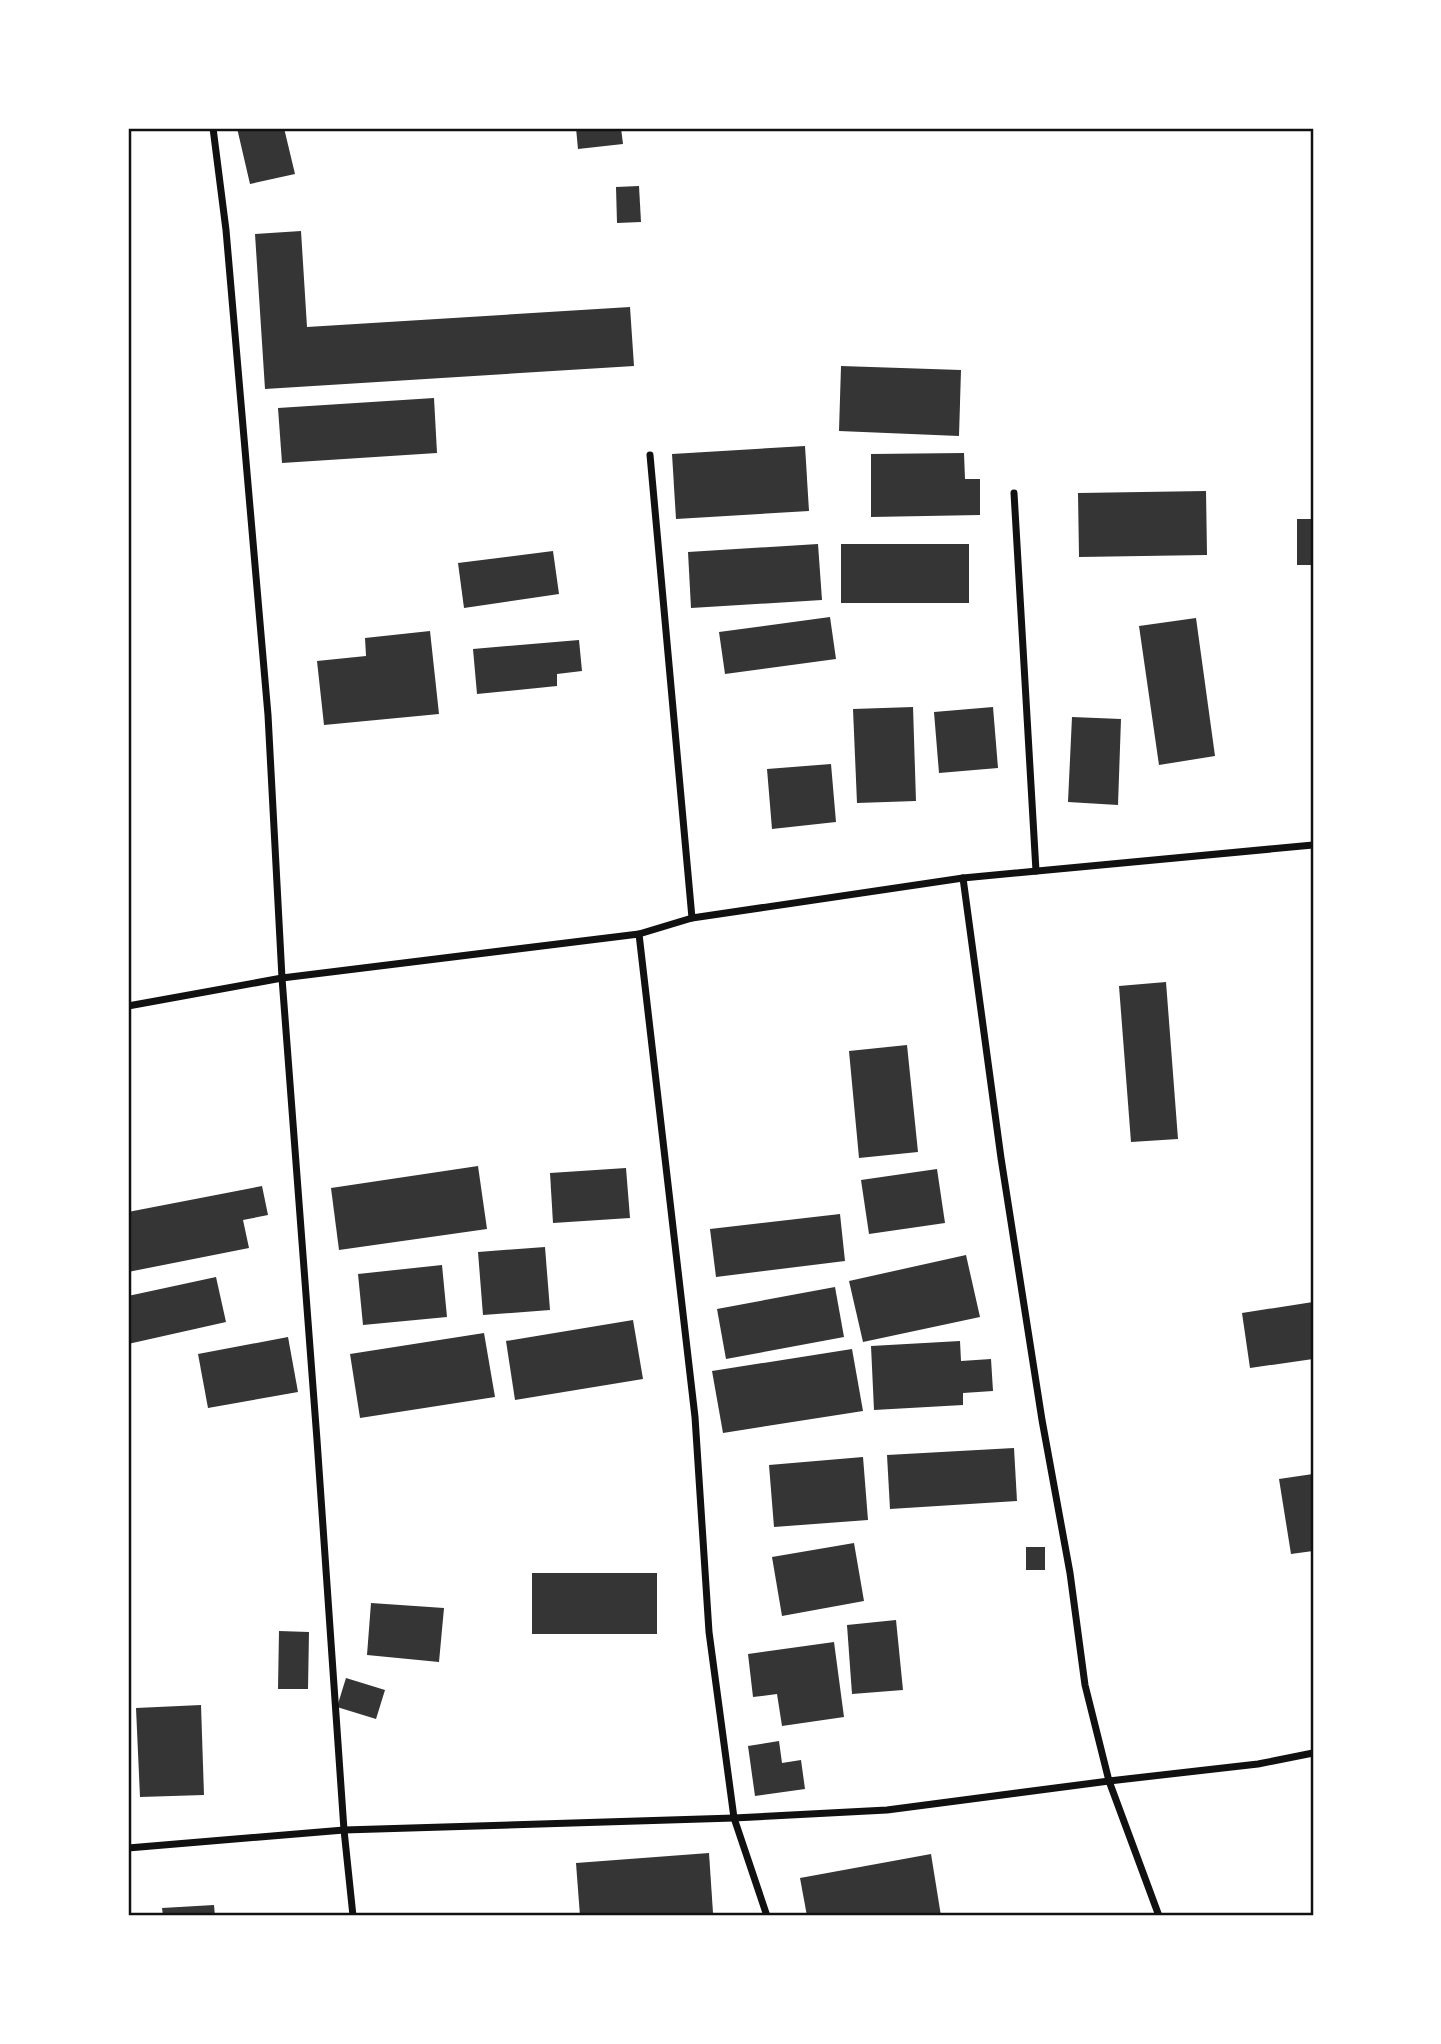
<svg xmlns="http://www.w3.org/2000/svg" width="1441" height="2044" font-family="Figtree,sans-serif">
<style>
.building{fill:#353535}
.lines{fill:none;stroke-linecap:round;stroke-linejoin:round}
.minor{stroke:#111;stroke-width:7}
.neatline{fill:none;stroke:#111;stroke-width:2.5}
</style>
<rect width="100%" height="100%" fill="#fff"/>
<g class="building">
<path d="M237,128H284L295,174L250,184Z"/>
<path d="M576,128H621L623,144L578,149Z"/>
<path d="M639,186L641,222L617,223L616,187Z"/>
<path d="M301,231L307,327L630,307L634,366L265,389L255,234Z"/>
<path d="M841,366L961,370L959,436L839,431Z"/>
<path d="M434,398L437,453L282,463L278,408Z"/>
<path d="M805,446L809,511L676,519L672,454Z"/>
<path d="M964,453L965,479H980V515L871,517V454Z"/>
<path d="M1206,491L1207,555L1079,557L1078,493Z"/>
<rect x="1297" y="519" width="16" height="46"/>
<path d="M818,544L822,600L691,608L688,552Z"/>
<rect x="841" y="544" width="128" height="59"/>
<path d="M553,551L559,594L464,608L458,563Z"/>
<path d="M830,617L836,659L725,674L719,632Z"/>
<path d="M1196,618L1215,756L1159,765L1139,626Z"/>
<path d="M430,631L439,714L324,725L317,661L366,656L365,638Z"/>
<path d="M579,640L582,671L557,674V686L477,694L473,649Z"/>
<path d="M913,707L916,801L857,803L853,709Z"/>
<path d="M993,707L998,768L939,773L934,712Z"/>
<path d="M1072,717L1121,719L1118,805L1068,802Z"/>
<path d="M831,764L836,822L772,829L767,769Z"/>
<path d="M1166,982L1178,1139L1131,1142L1119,986Z"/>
<path d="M907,1045L918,1152L859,1158L849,1051Z"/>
<path d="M478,1166L487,1229L339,1250L331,1188Z"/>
<path d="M626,1168L630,1218L553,1223L550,1173Z"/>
<path d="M937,1169L945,1223L869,1234L861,1180Z"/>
<path d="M262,1186L268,1215L243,1220L249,1248L128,1272V1212Z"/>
<path d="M840,1214L845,1261L716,1277L710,1229Z"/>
<path d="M545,1247L550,1310L483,1315L478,1252Z"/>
<path d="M966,1255L980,1317L863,1342L849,1281Z"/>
<path d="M442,1265L447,1317L363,1325L358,1274Z"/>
<path d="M216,1277L226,1322L128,1344V1296Z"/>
<path d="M835,1287L844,1337L726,1359L717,1309Z"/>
<path d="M1313,1302V1359L1250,1368L1242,1313Z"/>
<path d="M633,1320L643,1379L515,1400L506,1341Z"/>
<path d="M484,1333L495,1397L360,1418L350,1354Z"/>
<path d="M288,1337L298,1392L208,1408L198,1354Z"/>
<path d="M960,1341L961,1361L991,1359L993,1391L963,1393V1405L874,1410L871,1346Z"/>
<path d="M852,1349L863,1411L723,1433L712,1371Z"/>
<path d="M1014,1448L1017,1501L890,1509L887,1455Z"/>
<path d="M863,1457L868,1520L774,1527L769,1465Z"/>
<path d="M1313,1474V1551L1291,1554L1279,1479Z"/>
<path d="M854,1543L864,1601L782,1616L772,1557Z"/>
<rect x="1026" y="1547" width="19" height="23"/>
<rect x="532" y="1573" width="125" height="61"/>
<path d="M371,1603L444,1608L439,1662L367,1655Z"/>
<path d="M896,1620L903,1690L852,1694L847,1625Z"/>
<path d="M279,1631L309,1632L308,1689H278Z"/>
<path d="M834,1642L844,1717L782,1726L777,1694L753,1697L748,1654Z"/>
<path d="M346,1678L385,1690L376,1719L337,1707Z"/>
<path d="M201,1705L204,1795L140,1797L136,1708Z"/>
<path d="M779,1741L782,1763L801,1760L805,1789L755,1796L748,1746Z"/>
<path d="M709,1853L713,1913L665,1916H580L576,1863Z"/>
<path d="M931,1854L941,1916H807L800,1878Z"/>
<path d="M214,1905L215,1916H163L162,1908Z"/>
</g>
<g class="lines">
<g class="minor">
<path d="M213,128L226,230L268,715L282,978L317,1440L344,1830L353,1916"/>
<path d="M650,455L692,918L963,878L1313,845"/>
<path d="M1014,493L1036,871"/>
<path d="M963,878L1001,1158L1042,1420L1070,1573L1085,1685L1109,1781L1159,1916"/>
<path d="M692,918L639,934L695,1417L709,1632L734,1818L767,1916"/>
<path d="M128,1006L282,978L639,934"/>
<path d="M128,1848L344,1830L734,1818L887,1810L1109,1781L1258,1764L1313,1753"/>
</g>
</g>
<rect width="1441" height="2044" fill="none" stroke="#ffffff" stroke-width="259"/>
<rect x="130" y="130" width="1182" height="1784" class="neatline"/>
</svg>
